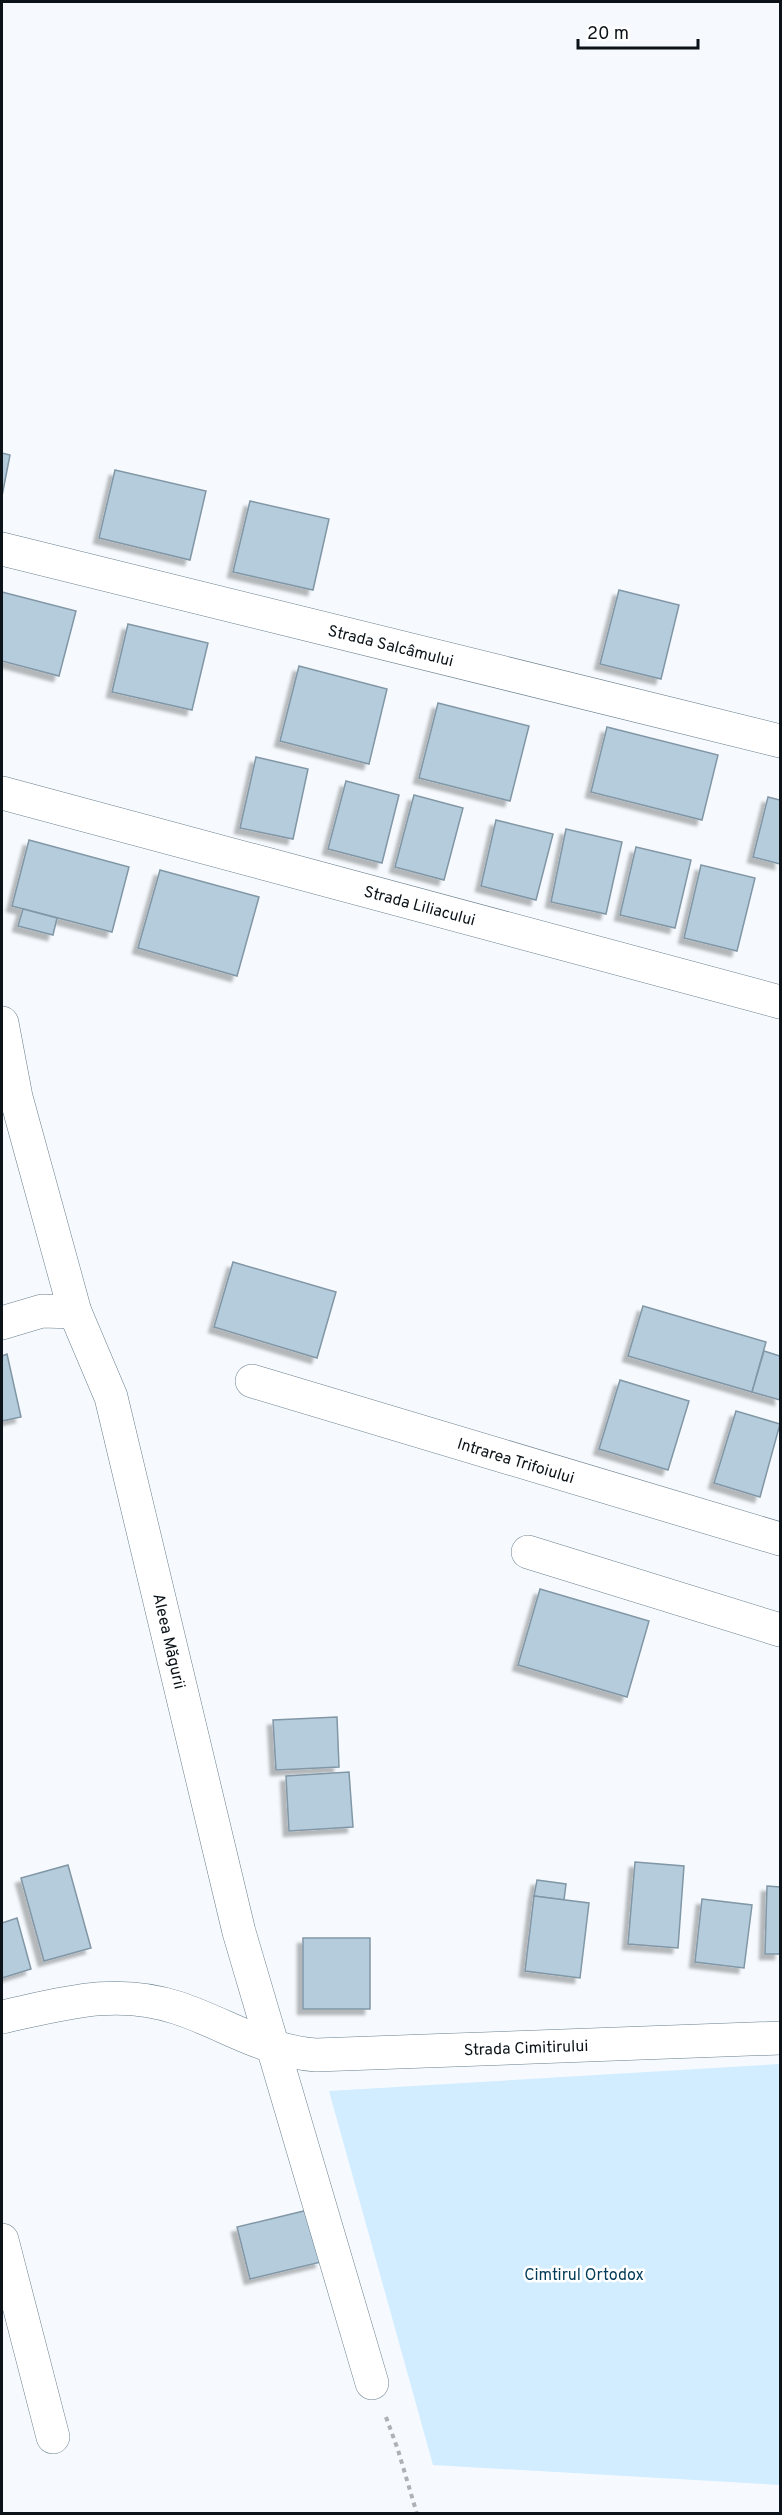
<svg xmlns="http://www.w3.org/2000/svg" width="782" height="2515" font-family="Overpass,sans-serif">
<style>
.green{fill:#d2edff}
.building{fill:#b5ccdc;stroke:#8297a6;stroke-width:1.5;filter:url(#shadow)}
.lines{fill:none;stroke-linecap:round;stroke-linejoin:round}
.minor-casing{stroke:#6a7f8e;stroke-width:34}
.path{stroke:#abb1b5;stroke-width:4;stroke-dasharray:4.5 4.5;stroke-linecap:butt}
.minor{stroke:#fff;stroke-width:33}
.labels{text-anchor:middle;stroke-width:5;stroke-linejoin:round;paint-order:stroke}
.street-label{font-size:16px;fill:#0b1318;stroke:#fff}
.park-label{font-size:16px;fill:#003b59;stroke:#fff}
</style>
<defs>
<filter id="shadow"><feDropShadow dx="-5.5" dy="5.5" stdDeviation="1.5" flood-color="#0004"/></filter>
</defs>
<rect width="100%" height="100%" fill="#f6fafe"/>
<path class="green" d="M780,2064V2485L433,2465L329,2091Z"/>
<g class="building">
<path d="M2,453L10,455L2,496Z"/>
<path d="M115,470L206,491L190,560L99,538Z"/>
<path d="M250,501L329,519L313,590L233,572Z"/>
<path d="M619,590L679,605L661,679L600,664Z"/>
<path d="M2,592L76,611L59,676L2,661Z"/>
<path d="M128,624L208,643L192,710L112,692Z"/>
<path d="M299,666L387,689L369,764L280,741Z"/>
<path d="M438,703L529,726L510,801L419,778Z"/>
<path d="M607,727L718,755L702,820L591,792Z"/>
<path d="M256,757L308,769L293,839L240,828Z"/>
<path d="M346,781L399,795L382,863L328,849Z"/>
<path d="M414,795L463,808L444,880L395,867Z"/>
<path d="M768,797L780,800V864L753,857Z"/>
<path d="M496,820L553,834L536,900L481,886Z"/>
<path d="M566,829L622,842L606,914L551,902Z"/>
<path d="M29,840L129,867L112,932L12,906Z"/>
<path d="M636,847L691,860L675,928L620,915Z"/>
<path d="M701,865L755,878L737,951L684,938Z"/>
<path d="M160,870L259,897L237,976L138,948Z"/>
<path d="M23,909L57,918L53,935L18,926Z"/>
<path d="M233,1262L336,1292L317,1358L214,1327Z"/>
<path d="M643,1306L766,1342L752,1392L628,1356Z"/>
<path d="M764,1351L780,1356V1400L752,1392Z"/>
<path d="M7,1354L21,1417L2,1421V1356Z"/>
<path d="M620,1380L689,1401L668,1470L599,1449Z"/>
<path d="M736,1411L780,1424L760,1497L714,1483Z"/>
<path d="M540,1589L649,1621L627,1697L518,1665Z"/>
<path d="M337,1717L339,1767L276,1770L273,1720Z"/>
<path d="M349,1772L353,1827L289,1831L286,1776Z"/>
<path d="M635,1862L684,1866L678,1948L628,1944Z"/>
<path d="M68,1865L91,1948L44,1961L21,1878Z"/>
<path d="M537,1880L566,1884L564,1900L534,1896Z"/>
<path d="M767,1886L780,1887V1954H765Z"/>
<path d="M534,1896L589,1903L580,1978L525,1971Z"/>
<path d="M702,1899L752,1905L744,1968L695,1962Z"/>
<path d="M17,1918L31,1969L2,1978V1923Z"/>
<rect x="303" y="1938" width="67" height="71"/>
<path d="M308,2210L321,2262L250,2279L237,2227Z"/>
</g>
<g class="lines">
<g class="minor-casing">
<g id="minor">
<path d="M2,549L780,741"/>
<path d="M2,793L780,1002"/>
<path d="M2,1023L16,1097L75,1312L111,1397L239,1932L372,2383"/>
<path d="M2,1323L42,1311L75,1312"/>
<path d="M252,1381L780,1539"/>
<path d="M528,1552L780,1630"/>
<path d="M2,2017C62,2004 116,1987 178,2008C226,2024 263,2051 316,2055L780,2038"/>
<path d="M2,2240L53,2437"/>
</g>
</g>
<path class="path" d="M386,2417L398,2450L417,2514"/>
<use href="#minor" class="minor"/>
</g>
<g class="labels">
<g class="street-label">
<text transform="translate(391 645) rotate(14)" y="6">Strada Salcâmului</text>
<text transform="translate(420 905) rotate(15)" y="6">Strada Liliacului</text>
<text transform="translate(516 1460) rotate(17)" y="6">Intrarea Trifoiului</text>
<text transform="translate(170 1641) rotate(77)" y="6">Aleea Măgurii</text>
<text transform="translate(526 2047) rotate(-2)" y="6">Strada Cimitirului</text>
</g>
<g class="park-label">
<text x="584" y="2280">Cimtirul Ortodox</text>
</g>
</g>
<rect width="782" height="2515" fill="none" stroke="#0b1318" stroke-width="6"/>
<path d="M578 39v9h120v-9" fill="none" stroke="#0b1318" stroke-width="3"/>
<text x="587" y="39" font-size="18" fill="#0b1318" stroke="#ffffff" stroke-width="4.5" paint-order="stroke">20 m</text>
</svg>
